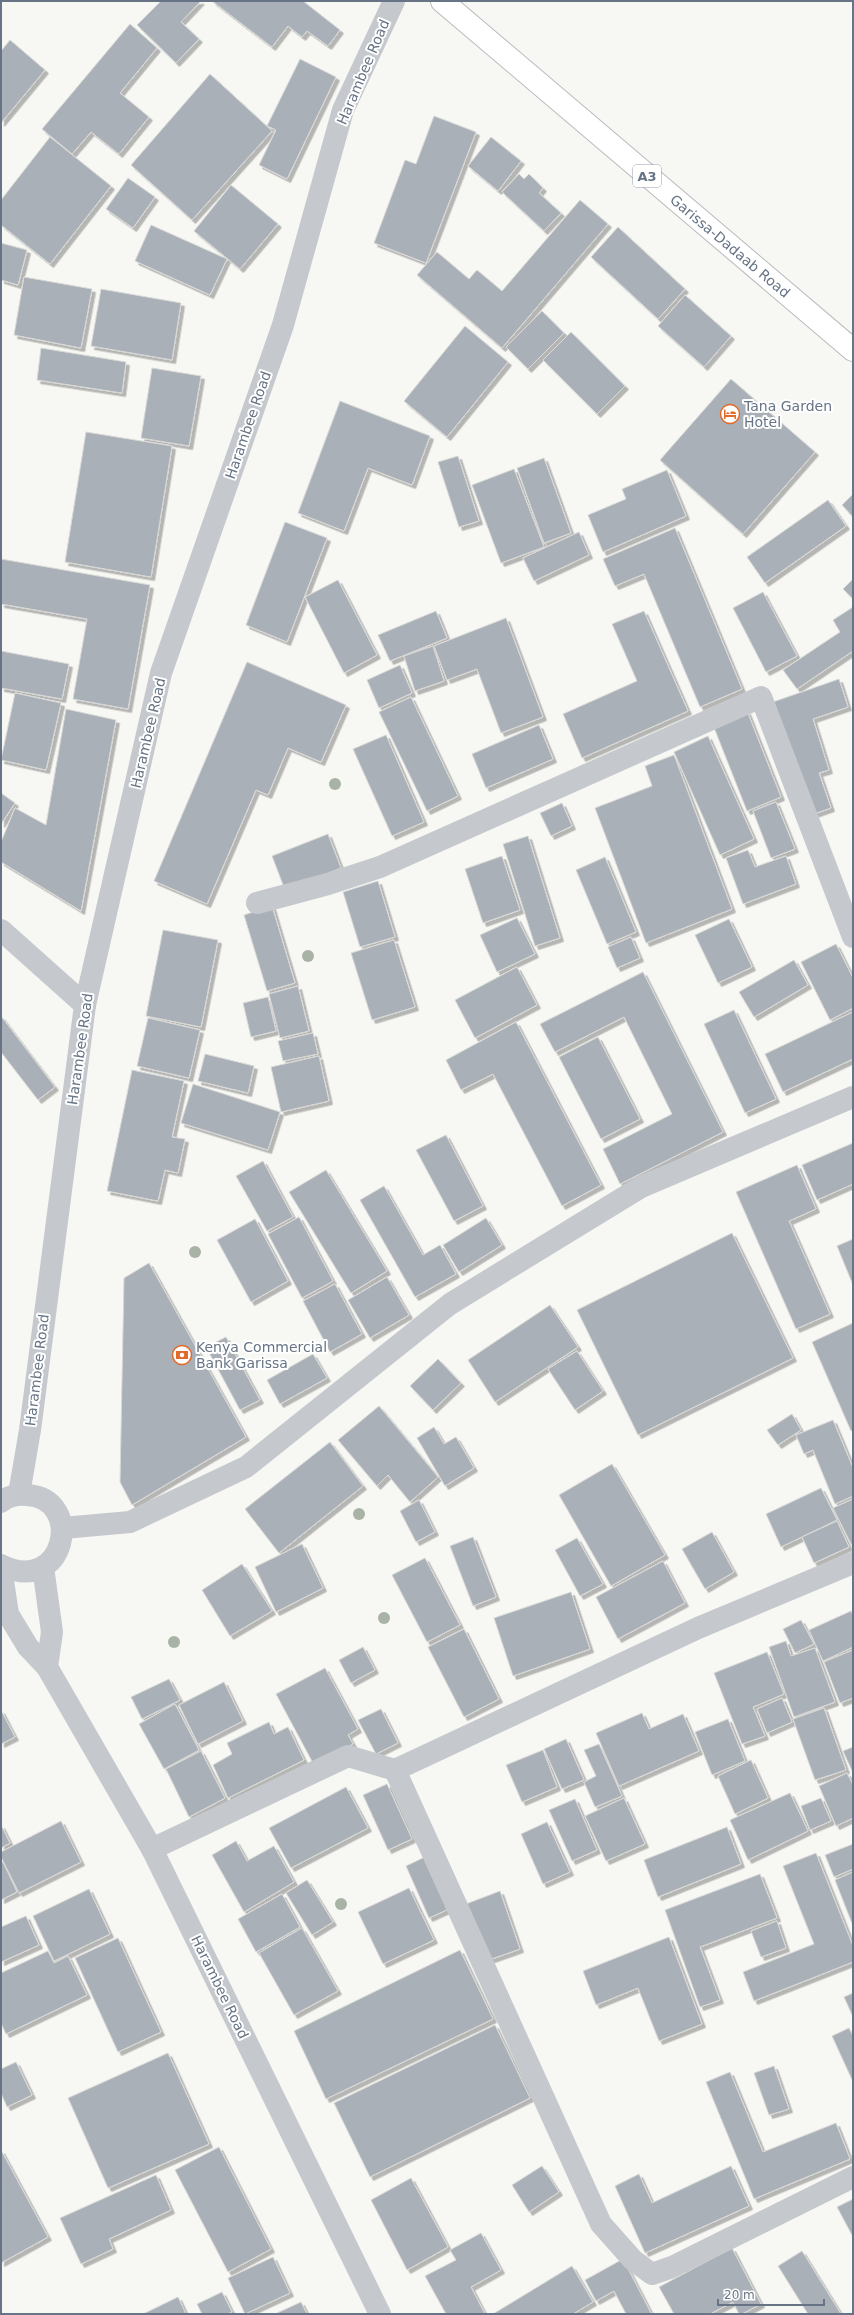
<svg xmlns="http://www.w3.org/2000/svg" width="854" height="2315" font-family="'DejaVu Sans',sans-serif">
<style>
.building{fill:#a9b0b7;stroke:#d9d9d7;filter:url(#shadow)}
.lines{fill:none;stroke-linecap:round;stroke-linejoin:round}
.trunk-casing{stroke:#b8babe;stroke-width:24}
.minor{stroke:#c5c8cc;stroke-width:22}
.trunk{stroke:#fff;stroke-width:22}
.tree{fill:#a8b3a5}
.labels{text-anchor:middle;stroke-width:4;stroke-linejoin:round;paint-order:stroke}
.shield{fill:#fff;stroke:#949eaa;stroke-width:1}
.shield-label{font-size:13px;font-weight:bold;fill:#667485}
.street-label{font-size:14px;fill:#667485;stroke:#fff}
.poi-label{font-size:14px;fill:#667485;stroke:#fff;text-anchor:start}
</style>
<defs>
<filter id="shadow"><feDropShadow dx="3.5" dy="3.5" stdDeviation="0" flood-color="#0004"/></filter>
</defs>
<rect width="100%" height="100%" fill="#f7f7f4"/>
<g class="building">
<path d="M161,1H201L181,22L199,39L176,63L137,25Z"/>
<path d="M212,1H303L340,30L328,46L307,31L302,37L288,26L272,47Z"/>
<path d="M130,24L157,48L120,93L149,117L119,154L91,132L72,154L42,129Z"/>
<path d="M10,40L45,70L1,123V51Z"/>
<path d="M300,59L336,77L287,179L259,165L276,130L267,126Z"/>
<path d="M210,74L272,131L192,220L131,165Z"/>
<path d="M434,116L476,132L426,263L374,243L405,160L416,164Z"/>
<path d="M50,137L111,186L50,264L1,225V200Z"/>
<path d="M491,137L521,161L498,191L468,166Z"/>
<path d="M519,174L524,179L529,174L543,188L539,193L561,213L544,231L502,192Z"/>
<path d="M128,178L155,197L133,228L106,209Z"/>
<path d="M231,185L278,224L240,269L194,231Z"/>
<path d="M580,200L608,224L502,348L417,275L437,252L469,279L477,270L502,291Z"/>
<path d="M151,225L227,259L210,295L135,261Z"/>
<path d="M618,227L685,289L658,319L591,257Z"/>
<path d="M1,243L27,250L18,285L1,280Z"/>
<path d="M24,277L92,289L81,348L14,335Z"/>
<path d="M101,289L181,303L172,360L91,346Z"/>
<path d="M685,295L731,336L704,367L658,326Z"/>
<path d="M542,311L564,333L528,369L506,347Z"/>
<path d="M465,326L508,362L447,437L404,401Z"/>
<path d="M571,332L625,386L597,414L543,360Z"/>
<path d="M41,348L126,362L122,393L37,380Z"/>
<path d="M152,368L201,376L189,446L141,438Z"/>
<path d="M731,379L815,452L743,534L660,460Z"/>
<path d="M340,401L430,436L412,485L368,468L344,531L298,513Z"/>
<path d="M86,432L172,446L151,577L65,562Z"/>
<path d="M458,456L479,521L459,527L438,462Z"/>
<path d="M544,458L571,533L544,543L517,468Z"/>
<path d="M514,469L544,547L501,563L472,485Z"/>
<path d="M667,470L686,516L603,552L588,515L626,499L622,489Z"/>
<path d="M853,494V517L842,505Z"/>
<path d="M828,500L846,526L765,583L747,557Z"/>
<path d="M285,522L327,538L287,642L246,625Z"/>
<path d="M675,528L742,689L700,707L644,574L615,586L603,559Z"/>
<path d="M579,532L589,555L534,581L523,558Z"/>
<path d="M1,559L150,585L128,709L73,699L87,619L1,604Z"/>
<path d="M853,579V599L843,589Z"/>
<path d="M338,580L377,655L344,673L305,597Z"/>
<path d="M763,592L797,656L766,672L733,608Z"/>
<path d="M853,607V651L797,689L783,670L840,632L833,620Z"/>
<path d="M436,611L447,638L390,661L378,635Z"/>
<path d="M644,611L688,711L582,758L563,714L637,681L612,624Z"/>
<path d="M506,618L543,717L501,733L477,669L447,680L434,646Z"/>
<path d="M433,646L444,681L415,691L404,656Z"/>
<path d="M1,651L69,664L62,699L1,688Z"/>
<path d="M247,662L346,705L321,762L288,748L268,795L256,790L207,904L154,881Z"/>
<path d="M400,665L412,693L379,708L367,680Z"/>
<path d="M839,679L848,707L813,719L829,770L819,773L831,808L811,815L773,702Z"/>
<path d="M15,693L61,703L46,770L1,760Z"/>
<path d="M411,697L458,796L427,811L379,712Z"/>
<path d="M66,709L116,720L81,911L1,862V842L15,808L46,825Z"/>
<path d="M747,711L781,797L747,811L713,725Z"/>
<path d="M539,725L553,759L486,788L472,754Z"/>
<path d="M386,735L424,822L392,836L353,749Z"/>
<path d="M708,736L754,839L720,855L674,752Z"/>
<path d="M674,755L732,909L646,943L595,808L652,786L645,766Z"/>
<path d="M1,793L15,803L1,824Z"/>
<path d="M776,802L795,849L771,858L753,811Z"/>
<path d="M562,803L572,826L551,836L540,813Z"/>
<path d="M328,834L341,868L285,890L272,856Z"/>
<path d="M528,836L560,938L535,946L503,844Z"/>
<path d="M748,850L755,867L786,856L796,884L743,904L726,858Z"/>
<path d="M502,856L520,910L483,923L465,869Z"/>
<path d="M605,857L636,932L607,944L576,870Z"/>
<path d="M378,881L395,937L360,947L343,892Z"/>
<path d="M272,906L295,983L267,991L244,915Z"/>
<path d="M517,918L535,954L497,972L480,935Z"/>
<path d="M729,919L752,967L718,983L695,935Z"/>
<path d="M163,930L218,940L201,1027L146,1016Z"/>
<path d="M631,937L640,958L617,968L608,947Z"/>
<path d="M394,940L415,1007L372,1020L351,953Z"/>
<path d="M836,944L853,978V1008L830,1020L801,962Z"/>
<path d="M794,960L808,985L754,1017L739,992Z"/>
<path d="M517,967L537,1005L475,1038L455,1000Z"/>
<path d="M643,972L723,1132L620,1184L603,1149L672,1114L624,1017L555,1052L540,1024Z"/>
<path d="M298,986L309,1031L280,1038L269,994Z"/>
<path d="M268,997L276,1031L251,1037L243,1003Z"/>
<path d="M734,1010L776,1099L745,1113L704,1024Z"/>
<path d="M853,1012V1059L783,1092L765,1054Z"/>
<path d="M1,1016L55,1087L38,1100L1,1052Z"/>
<path d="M148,1018L200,1030L189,1078L137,1066Z"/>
<path d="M516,1022L601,1185L562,1206L493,1074L461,1090L446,1060Z"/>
<path d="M313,1033L318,1054L283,1061L278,1041Z"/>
<path d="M598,1037L640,1119L601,1139L559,1057Z"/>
<path d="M205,1054L254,1066L248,1093L198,1081Z"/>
<path d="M319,1056L329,1101L281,1112L271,1067Z"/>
<path d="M132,1070L184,1081L172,1137L185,1139L178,1173L165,1170L158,1201L107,1191Z"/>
<path d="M193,1084L280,1112L268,1150L181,1123Z"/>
<path d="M446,1135L483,1206L454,1221L416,1150Z"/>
<path d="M853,1143V1184L817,1200L802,1165Z"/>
<path d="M263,1161L293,1217L267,1231L236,1176Z"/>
<path d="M797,1165L816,1209L789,1221L830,1314L796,1329L736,1192Z"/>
<path d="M326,1170L387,1271L351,1293L289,1192Z"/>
<path d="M384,1186L423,1255L440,1245L456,1274L415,1297L360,1200Z"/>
<path d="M299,1217L333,1281L302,1298L268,1234Z"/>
<path d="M486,1218L502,1245L459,1272L443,1245Z"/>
<path d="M255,1219L288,1281L251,1302L217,1240Z"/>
<path d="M732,1233L793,1358L638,1435L577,1310Z"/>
<path d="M853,1239V1285L837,1246Z"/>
<path d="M149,1263L246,1437L132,1505L120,1482L124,1278Z"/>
<path d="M387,1277L409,1315L370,1338L348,1300Z"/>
<path d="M335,1284L362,1334L330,1352L303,1301Z"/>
<path d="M550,1305L578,1347L495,1402L468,1360Z"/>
<path d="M853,1323V1430L851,1431L812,1342Z"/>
<path d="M226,1337L260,1400L240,1410L206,1347Z"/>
<path d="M577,1351L603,1391L575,1410L548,1369Z"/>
<path d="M313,1354L327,1378L280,1404L267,1380Z"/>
<path d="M438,1359L461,1383L433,1410L410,1386Z"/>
<path d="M379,1406L438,1477L410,1502L388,1475L377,1486L338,1440Z"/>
<path d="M792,1414L801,1430L778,1445L767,1430Z"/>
<path d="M833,1420L853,1468V1496L835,1504L813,1450L804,1454L796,1435Z"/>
<path d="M434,1427L444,1444L456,1437L474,1468L445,1486L417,1438Z"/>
<path d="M330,1442L363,1486L279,1553L245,1509Z"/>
<path d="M612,1464L665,1555L611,1586L559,1495Z"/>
<path d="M821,1488L837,1520L781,1547L766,1514Z"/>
<path d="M853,1499V1545L852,1546L833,1508Z"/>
<path d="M419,1500L435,1532L416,1542L400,1511Z"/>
<path d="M837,1521L849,1547L814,1563L802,1537Z"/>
<path d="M712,1532L734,1572L705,1589L682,1549Z"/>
<path d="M473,1537L496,1597L473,1606L450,1546Z"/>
<path d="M577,1538L603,1584L580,1596L555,1550Z"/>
<path d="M302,1544L323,1588L276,1612L255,1567Z"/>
<path d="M425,1558L460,1625L427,1642L392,1575Z"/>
<path d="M663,1561L685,1603L618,1639L596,1597Z"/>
<path d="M242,1564L272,1611L230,1636L202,1590Z"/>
<path d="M571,1592L590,1649L513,1676L494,1618Z"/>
<path d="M851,1611L853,1616V1647L823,1661L809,1630Z"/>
<path d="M801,1620L814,1644L795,1653L783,1629Z"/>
<path d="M464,1629L499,1699L464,1717L428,1647Z"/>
<path d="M786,1641L791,1656L815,1648L835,1702L794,1717L769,1647Z"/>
<path d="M363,1647L375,1670L351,1683L339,1660Z"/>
<path d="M853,1650V1698L840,1703L824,1662Z"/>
<path d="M767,1652L784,1694L753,1707L765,1736L742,1744L714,1673Z"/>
<path d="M325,1668L358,1729L348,1735L353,1744L314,1765L276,1694Z"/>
<path d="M169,1679L180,1700L142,1719L131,1697Z"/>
<path d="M224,1682L243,1721L198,1744L179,1705Z"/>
<path d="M782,1698L792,1722L767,1733L757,1709Z"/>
<path d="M175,1704L199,1750L164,1769L139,1724Z"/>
<path d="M824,1708L846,1770L815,1780L793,1719Z"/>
<path d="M381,1709L398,1743L376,1754L358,1720Z"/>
<path d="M1,1710L15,1737L1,1744Z"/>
<path d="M642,1713L649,1729L683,1714L699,1751L619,1786L596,1733Z"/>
<path d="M728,1719L745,1761L712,1775L695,1732Z"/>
<path d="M269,1722L274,1734L288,1727L304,1760L228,1798L213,1765L232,1754L227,1743Z"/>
<path d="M566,1739L584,1780L562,1789L544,1749Z"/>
<path d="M599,1744L622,1796L595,1807L584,1782L596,1776L584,1750Z"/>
<path d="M853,1747V1773L843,1751Z"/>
<path d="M543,1750L557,1787L522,1802L506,1765Z"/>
<path d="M201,1751L225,1798L189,1817L166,1769Z"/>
<path d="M751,1760L768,1798L735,1814L718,1776Z"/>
<path d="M847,1773L853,1785V1818L836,1826L819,1786Z"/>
<path d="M387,1784L412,1839L388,1850L363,1795Z"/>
<path d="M346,1787L368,1828L291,1868L269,1828Z"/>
<path d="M790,1793L808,1831L748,1860L730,1820Z"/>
<path d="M624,1798L645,1844L606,1861L585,1816Z"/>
<path d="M821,1798L831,1821L810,1830L801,1806Z"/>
<path d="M575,1799L597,1850L572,1861L549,1810Z"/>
<path d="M61,1821L81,1862L19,1893L1,1857V1852Z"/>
<path d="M547,1822L570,1872L543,1884L521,1834Z"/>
<path d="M1,1825L10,1843L1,1848Z"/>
<path d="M727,1827L741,1864L658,1897L644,1860Z"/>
<path d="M236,1841L247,1861L274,1846L294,1882L244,1912L212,1855Z"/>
<path d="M853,1844V1869L834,1877L825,1855Z"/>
<path d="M816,1853L853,1946V1962L754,2001L743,1972L814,1944L783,1866Z"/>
<path d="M427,1856L451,1908L429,1918L406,1866Z"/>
<path d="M3,1862L17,1892L1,1900V1863Z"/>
<path d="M853,1872V1926L835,1880Z"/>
<path d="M760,1874L777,1918L700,1947L720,2000L700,2007L665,1910Z"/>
<path d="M307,1880L333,1922L312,1935L286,1893Z"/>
<path d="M409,1888L434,1940L383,1964L358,1912Z"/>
<path d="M89,1889L110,1934L54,1961L33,1916Z"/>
<path d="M500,1891L520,1949L486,1961L466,1904Z"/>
<path d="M282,1894L300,1927L256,1952L238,1919Z"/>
<path d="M26,1916L39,1945L1,1962V1927Z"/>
<path d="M777,1921L786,1948L761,1957L751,1931Z"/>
<path d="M302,1928L338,1991L294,2015L259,1953Z"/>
<path d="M669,1937L702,2024L659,2041L638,1988L596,2005L583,1971Z"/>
<path d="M118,1938L161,2032L118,2052L75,1958Z"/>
<path d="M460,1950L493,2019L326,2099L294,2031Z"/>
<path d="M48,1951L54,1963L68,1956L87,1995L6,2034L1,2023V1973Z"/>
<path d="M853,1993V2017L844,1997Z"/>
<path d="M495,2025L530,2098L370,2177L334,2103Z"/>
<path d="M849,2028L853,2036V2082L832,2036Z"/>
<path d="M168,2053L209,2144L108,2188L68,2098Z"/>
<path d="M16,2062L32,2095L7,2107L1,2093V2069Z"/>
<path d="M774,2066L789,2109L769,2115L754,2073Z"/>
<path d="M730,2072L763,2152L836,2123L850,2159L754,2199L706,2082Z"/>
<path d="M219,2147L271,2249L228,2272L175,2170Z"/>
<path d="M1,2150L48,2237L1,2263Z"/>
<path d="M542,2166L559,2192L529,2212L512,2185Z"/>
<path d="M731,2166L749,2206L645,2253L615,2186L639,2174L652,2203Z"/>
<path d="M156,2175L171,2210L109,2239L113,2249L81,2264L60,2218Z"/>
<path d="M411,2178L448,2247L407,2270L371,2200Z"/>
<path d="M853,2199V2237L837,2207Z"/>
<path d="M481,2233L501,2270L471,2287L485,2314H446L425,2276L456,2260L450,2250Z"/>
<path d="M732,2248L761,2304L742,2314H739L733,2302L710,2314H674L659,2287Z"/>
<path d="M802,2251L841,2314H808L778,2266Z"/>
<path d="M273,2257L290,2293L245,2314L228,2278Z"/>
<path d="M623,2259L651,2313L649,2314H626L614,2291L596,2301L585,2280Z"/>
<path d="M572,2266L593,2302L573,2314H493Z"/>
<path d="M222,2292L232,2312L227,2314H202L197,2304Z"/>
<path d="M178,2297L186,2314H143Z"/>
<path d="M301,2302L307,2314H275Z"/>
</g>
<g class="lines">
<g class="trunk-casing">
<path id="trunk" d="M442,1L853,350"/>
</g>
<g class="minor">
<path d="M257,903L328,884L380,867L761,697L853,937"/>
<path d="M1,930L85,1005"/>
<path d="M19,1494L30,1430L85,1005L161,673L283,325L343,110L394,1"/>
<path d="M1,1502C8,1496 18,1494 27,1495C85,1498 66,1597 1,1565"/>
<path d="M63,1528L130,1522L246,1467L450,1304L641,1187L853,1097"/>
<path d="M43,1567L52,1632L47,1667"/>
<path d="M1,1568L8,1614L28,1647L47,1667L152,1849L380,2314"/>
<path d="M395,1770L601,2224L633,2260L652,2274L672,2267L853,2177"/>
<path d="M152,1849L348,1756L395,1770L698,1628L853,1563"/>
</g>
<use href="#trunk" class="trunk"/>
</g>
<g class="tree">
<circle cx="335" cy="784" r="6"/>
<circle cx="308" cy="956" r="6"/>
<circle cx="195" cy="1252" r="6"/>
<circle cx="359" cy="1514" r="6"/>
<circle cx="384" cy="1618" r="6"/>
<circle cx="174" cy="1642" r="6"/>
<circle cx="341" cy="1904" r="6"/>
</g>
<defs>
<g id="hotel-ring" transform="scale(1)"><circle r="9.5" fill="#fff" stroke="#e26b2a" stroke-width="1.5"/><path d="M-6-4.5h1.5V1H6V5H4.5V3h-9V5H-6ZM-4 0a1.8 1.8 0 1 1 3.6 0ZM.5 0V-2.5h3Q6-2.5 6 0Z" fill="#e26b2a"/></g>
<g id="bank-ring" transform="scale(1)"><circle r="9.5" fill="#fff" stroke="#e26b2a" stroke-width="1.5"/><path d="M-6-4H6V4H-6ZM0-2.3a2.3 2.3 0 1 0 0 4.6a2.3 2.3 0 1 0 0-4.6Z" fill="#e26b2a"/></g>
</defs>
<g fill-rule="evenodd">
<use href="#hotel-ring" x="730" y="414"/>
<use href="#bank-ring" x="182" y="1355"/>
</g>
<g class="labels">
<rect class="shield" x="633" y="165" width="28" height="22" rx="3"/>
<g class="shield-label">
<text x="647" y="181">A3</text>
</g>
<g class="street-label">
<text transform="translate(363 72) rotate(-67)" y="5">Harambee Road</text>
<text transform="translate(730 246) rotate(40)" y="5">Garissa-Dadaab Road</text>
<text transform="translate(248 425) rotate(-71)" y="5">Harambee Road</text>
<text transform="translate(148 733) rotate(-77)" y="5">Harambee Road</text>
<text transform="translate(80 1049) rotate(-82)" y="5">Harambee Road</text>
<text transform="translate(37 1370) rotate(-83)" y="5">Harambee Road</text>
<text transform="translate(220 1987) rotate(64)" y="5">Harambee Road</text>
</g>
<g class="poi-label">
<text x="744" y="411">Tana Garden<tspan x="744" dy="16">Hotel</tspan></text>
<text x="196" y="1352">Kenya Commercial<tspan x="196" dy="16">Bank Garissa</tspan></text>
</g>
</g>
<rect width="854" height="2315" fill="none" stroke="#667485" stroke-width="4"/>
<path d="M718 2299v6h106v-6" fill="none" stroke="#667485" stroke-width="2"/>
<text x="724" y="2299" font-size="12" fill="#667485" stroke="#ffffff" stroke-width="3" paint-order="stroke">20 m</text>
</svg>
